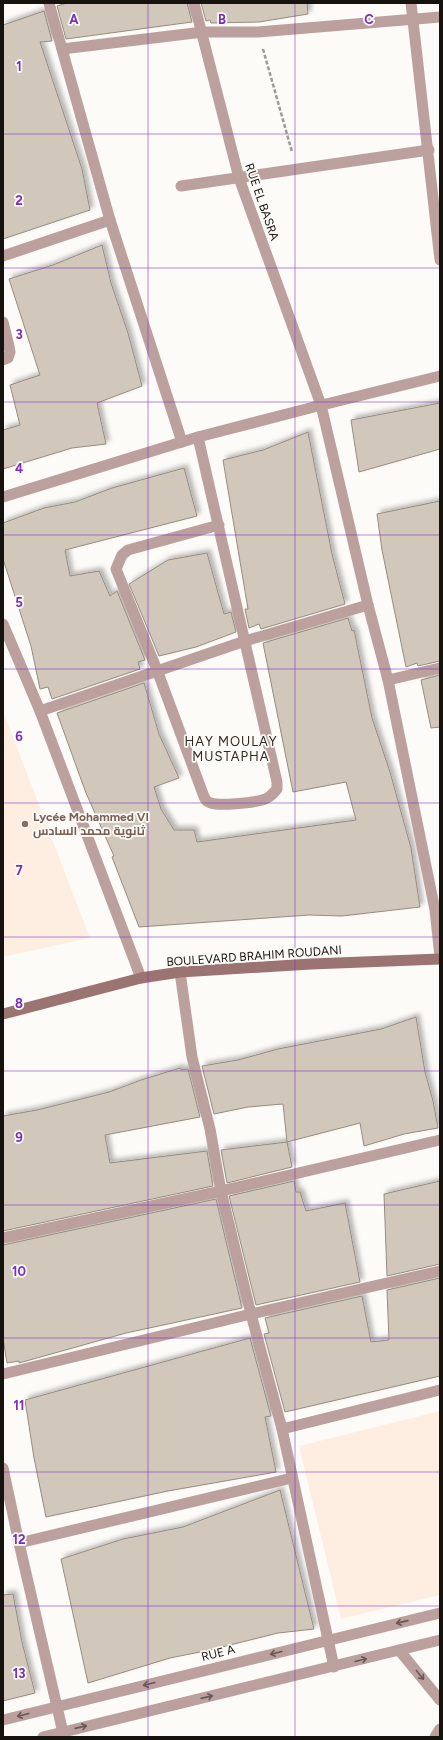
<svg xmlns="http://www.w3.org/2000/svg" width="443" height="1740" font-family="Figtree,Cairo,sans-serif">
<style>
.education{fill:#feeee2}
.building{fill:#d1c7ba;stroke:#968c80;filter:url(#shadow)}
.lines{fill:none;stroke-linecap:round;stroke-linejoin:round}
.path{stroke:#9d9a97;stroke-width:2.5;stroke-dasharray:4 2;stroke-linecap:butt}
.minor{stroke:#bca09e;stroke-width:11}
.tertiary{stroke:#bca09e;stroke-width:11}
.secondary{stroke:#9b7472;stroke-width:11}
.oneway{stroke:#695956}
.grid{fill:none;stroke:#7b2cbf;stroke-width:1;stroke-opacity:0.55}
.education-dot{fill:#8d6e63;stroke:#fdfbf8;stroke-width:1.5}
.labels{text-anchor:middle;stroke-width:3.5;stroke-linejoin:round;paint-order:stroke}
.street-label{font-size:12px;fill:#16120e;stroke:#fdfbf8}
.education-label{font-size:12px;font-weight:bold;fill:#785e54;stroke:#fdfbf8;text-anchor:start}
.neighbourhood-label{font-size:13px;letter-spacing:1px;fill:#30271e;stroke:#fdfbf8}
.grid-label{font-size:13px;text-anchor:middle;font-weight:bold;fill:#7b2cbf;stroke:#fdfbf8;stroke-width:3.5;stroke-linejoin:round;paint-order:stroke}
</style>
<defs>
<filter id="shadow"><feDropShadow dx="3.5" dy="-3.5" stdDeviation="2" flood-color="#0004"/></filter>
</defs>
<rect width="100%" height="100%" fill="#fdfbf8"/>
<g class="education">
<path d="M3,711L90,938L3,957Z"/>
<path d="M440,1411V1595L341,1619L299,1446Z"/>
</g>
<g class="building">
<path d="M67,3H187L192,22L66,39L57,6Z"/>
<path d="M201,3H307L308,14L259,22L211,23L210,20L206,21Z"/>
<path d="M44,11L52,41L40,42L82,169L90,210L3,239V25Z"/>
<path d="M102,245L111,283L128,333L142,386L97,403L106,444L72,448L3,469V430L20,425L10,385L40,375L9,279L53,265Z"/>
<path d="M440,403V449L359,472L351,420Z"/>
<path d="M308,432L332,554L345,604L261,629L259,624L249,628L245,609H248L223,460L263,450Z"/>
<path d="M184,468L197,516L65,550L70,576L99,571L110,596L117,591L145,660L138,662L140,669L52,699L48,687L40,689L31,646L3,559V523L44,508L75,502L112,488Z"/>
<path d="M440,501V661L418,666L417,663L406,667L382,550L377,514Z"/>
<path d="M207,553L224,614L231,612L236,632L196,647L159,656L129,584L168,560Z"/>
<path d="M348,618L352,631L354,630L372,718L390,772L411,848L420,907L342,916L309,915L139,927L112,857L114,856L86,793L57,713L144,683L159,734L179,778L154,787L161,809L174,830H194L197,842L356,820L346,782L293,792L263,643Z"/>
<path d="M440,675V727L431,728L421,680Z"/>
<path d="M416,1017L425,1072L433,1101L438,1128L404,1134L364,1146L360,1123L287,1142L283,1104L248,1107L214,1114L202,1066L238,1060L278,1049L381,1029Z"/>
<path d="M180,1068L181,1070L188,1069L200,1117L105,1135L110,1163L207,1151L213,1186L3,1231V1116L37,1110L109,1092L141,1080Z"/>
<path d="M287,1142L292,1167L227,1183L221,1150Z"/>
<path d="M294,1181L296,1192H300L306,1211L345,1203L360,1282L256,1305L229,1196Z"/>
<path d="M440,1181V1264L387,1276L384,1194Z"/>
<path d="M216,1199L242,1308L126,1333L19,1363V1361L7,1363L3,1338V1245Z"/>
<path d="M440,1278V1376L285,1412L264,1334L269,1333L265,1318L362,1296L371,1342L389,1340L387,1290Z"/>
<path d="M250,1338L271,1416L265,1417L276,1472L168,1491L46,1517L34,1458L25,1400Z"/>
<path d="M280,1490L314,1629L278,1633L210,1650L170,1658L88,1683L61,1559L123,1539L183,1527Z"/>
<path d="M13,1594L22,1642L35,1693L3,1701V1595Z"/>
</g>
<g class="lines">
<path class="path" d="M263,49L292,152"/>
<g class="minor">
<path d="M49,3L110,220L182,442"/>
<path d="M194,3L239,178L321,405L368,605L388,680L435,910L440,957"/>
<path d="M411,3L440,260"/>
<path d="M62,49L203,32H258L440,17"/>
<path d="M181,186L429,150"/>
<path d="M3,256L110,220"/>
<path d="M3,322L9,346L10,352L8,358L3,360"/>
<path d="M198,437C225,552 251,667 277,782V789C273,794 268,799 262,800C251,803 220,806 211,803C206,802 205,799 203,794L157,670L116,569L122,555L128,550L219,525"/>
<path d="M3,497L198,437L310,408L440,376"/>
<path d="M3,624L40,711L141,978"/>
<path d="M388,680L440,668"/>
<path d="M40,711L245,641L368,605"/>
<path d="M180,972L192,1057L210,1129L221,1191L251,1314L282,1429L334,1667"/>
<path d="M3,1238L221,1191L440,1140"/>
<path d="M3,1374L251,1314L440,1271"/>
<path d="M282,1429L440,1390"/>
<path d="M3,1468L19,1543L64,1737"/>
<path d="M19,1543L292,1478"/>
<path d="M435,1737L440,1729"/>
</g>
<g class="tertiary">
<path d="M399,1650L440,1700"/>
<path d="M3,1720L440,1613"/>
<path d="M43,1737L440,1640"/>
</g>
<path class="secondary" d="M3,1014L141,978L180,972L311,964L440,959"/>
</g>
<defs><path id="oneway-shaft" d="M-6 0H5M1.5-3L5.5 0L1.5 3" fill="none" stroke-width="1.6" stroke-linecap="round" stroke-linejoin="round"/></defs>
<g class="oneway">
<use href="#oneway-shaft" transform="translate(402 1622) rotate(167)"/>
<use href="#oneway-shaft" transform="translate(276 1653) rotate(166)"/>
<use href="#oneway-shaft" transform="translate(361 1660) rotate(-14)"/>
<use href="#oneway-shaft" transform="translate(420 1675) rotate(51)"/>
<use href="#oneway-shaft" transform="translate(149 1684) rotate(166)"/>
<use href="#oneway-shaft" transform="translate(207 1697) rotate(-13)"/>
<use href="#oneway-shaft" transform="translate(23 1715) rotate(166)"/>
<use href="#oneway-shaft" transform="translate(81 1727) rotate(-13)"/>
</g>
<path class="grid" d="M148,3V1737M295,3V1737M3,134H440M3,268H440M3,402H440M3,535H440M3,669H440M3,803H440M3,937H440M3,1071H440M3,1205H440M3,1338H440M3,1472H440M3,1606H440"/>
<circle class="education-dot" cx="25" cy="824" r="4"/>
<g class="labels">
<g class="street-label">
<text transform="translate(262 202) rotate(71)" y="4">RUE EL BASRA</text>
<text transform="translate(254 956) rotate(-4)" y="4">BOULEVARD BRAHIM ROUDANI</text>
<text transform="translate(218 1653) rotate(-14)" y="4">RUE A</text>
</g>
<g class="education-label">
<text x="33" y="821">Lycée Mohammed VI<tspan x="33" dy="14">ثانوية محمد السادس</tspan></text>
</g>
<g class="neighbourhood-label">
<text x="231" y="746">HAY MOULAY<tspan x="231" dy="15">MUSTAPHA</tspan></text>
</g>
</g>
<g class="grid-label">
<text x="74" y="24">A</text>
<text x="222" y="24">B</text>
<text x="369" y="24">C</text>
<text x="19" y="71">1</text>
<text x="19" y="205">2</text>
<text x="19" y="339">3</text>
<text x="19" y="473">4</text>
<text x="19" y="607">5</text>
<text x="19" y="741">6</text>
<text x="19" y="875">7</text>
<text x="19" y="1008">8</text>
<text x="19" y="1142">9</text>
<text x="19" y="1276">10</text>
<text x="19" y="1410">11</text>
<text x="19" y="1544">12</text>
<text x="19" y="1678">13</text>
</g>
<rect width="443" height="1740" fill="none" stroke="#16120e" stroke-width="8"/>
</svg>
